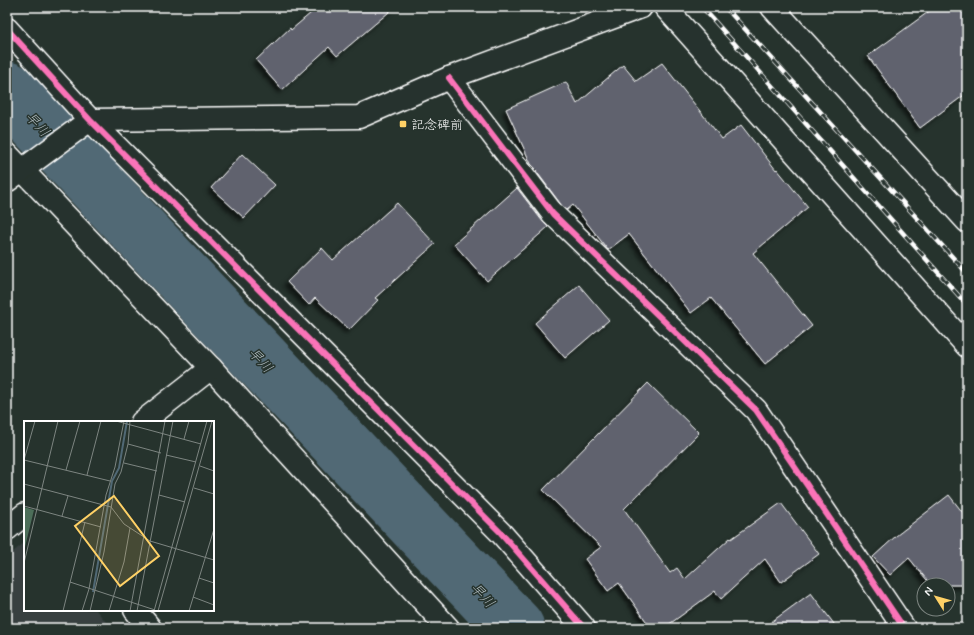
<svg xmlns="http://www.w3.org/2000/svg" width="974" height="635" font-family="Mynerve,'Klee One',sans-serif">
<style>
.built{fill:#374140}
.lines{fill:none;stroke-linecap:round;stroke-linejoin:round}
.river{stroke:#516975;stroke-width:59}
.building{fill:#60626e;stroke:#fff;filter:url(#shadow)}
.minor-casing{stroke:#fff;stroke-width:25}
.tertiary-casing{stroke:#fff;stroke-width:25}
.minor{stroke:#26332d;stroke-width:22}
.tertiary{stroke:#26332d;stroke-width:22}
.rail-casing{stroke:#fff;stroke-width:4.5}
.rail{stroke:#26332d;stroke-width:3;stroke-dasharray:9;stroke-linecap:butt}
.cycleway-casing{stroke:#26332d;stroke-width:8}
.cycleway{stroke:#fb73b8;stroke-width:6}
.poi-dot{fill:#ffd166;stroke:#26332d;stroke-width:1.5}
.labels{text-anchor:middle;stroke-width:3;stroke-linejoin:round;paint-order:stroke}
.poi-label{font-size:13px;fill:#fff;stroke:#26332d;text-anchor:start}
.water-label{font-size:14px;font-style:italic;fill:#b1bcc1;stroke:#26332d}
.inset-river{fill:none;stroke:#516975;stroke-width:2}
.inset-road{fill:none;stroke:#7d8581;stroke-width:1}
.view{fill:#ffd166;fill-opacity:0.15;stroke:#ffd166;stroke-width:2}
.inset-edge{fill:none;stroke:#fff;stroke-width:2}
</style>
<defs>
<filter id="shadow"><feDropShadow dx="-3.5" dy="3.5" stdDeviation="2" flood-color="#0009"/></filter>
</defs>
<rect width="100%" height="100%" fill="#26332d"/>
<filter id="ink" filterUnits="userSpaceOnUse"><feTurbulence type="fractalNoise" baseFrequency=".025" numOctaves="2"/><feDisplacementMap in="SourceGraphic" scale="8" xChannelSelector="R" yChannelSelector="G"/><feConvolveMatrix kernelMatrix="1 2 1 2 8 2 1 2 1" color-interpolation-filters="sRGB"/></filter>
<g filter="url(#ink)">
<path class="built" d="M25,542V610H96L111,628H7V557Z"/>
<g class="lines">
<path class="river" d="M7,91L515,628"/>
</g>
<g class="building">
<path d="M318,7H395L337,56L329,47L282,90L256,60L290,28L291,30Z"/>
<path d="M935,7H967V93L920,128L868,56Z"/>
<path d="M662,63L722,139L741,125L776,170L777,169L808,207L753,253L812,326L765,364L711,298L691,313L629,234L608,250L573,205L567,210L562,206L536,171L537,170L531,164L506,109L566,82L577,104L623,65L636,81Z"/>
<path d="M242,154L275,185L244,218L211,188Z"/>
<path d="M517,188L543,222L548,227L487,281L454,244Z"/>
<path d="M397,203L435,244L375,298L378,300L349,330L315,298L309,305L287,282L322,248L333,260Z"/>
<path d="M579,285L609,320L565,358L535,323Z"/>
<path d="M648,383L699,433L624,509L670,573L677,568L685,579L730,538L731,539L781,503L819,554L781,582L765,559L721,599L715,591L664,628H651L619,583L608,591L585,559L601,547L543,490Z"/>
<path d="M949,495L967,518V585H931L909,558L890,575L873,557L896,536Z"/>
<path d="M811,593L837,628H763Z"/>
</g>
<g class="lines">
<g class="minor-casing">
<g id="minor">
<path d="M665,7L967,346"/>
<path d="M772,7L967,221"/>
<path d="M7,29L90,120L501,533L584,628"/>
<path d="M449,78L553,214L756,410L904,628"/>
<path d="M7,154L211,368L448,628"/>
<path d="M142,422L211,368"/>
<path d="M7,529L25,514"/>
<path d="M135,610L150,628"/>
</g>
</g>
<g class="tertiary-casing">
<path id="tertiary" d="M7,181L90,120L359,117L449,78L641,7"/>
</g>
<use href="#minor" class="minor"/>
<use href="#tertiary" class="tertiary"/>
<g class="rail-casing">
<g id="rail">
<path d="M702,7L967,305"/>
<path d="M725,7L967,273"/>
</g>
</g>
<use href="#rail" class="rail"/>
<g class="cycleway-casing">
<g id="cycleway">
<path d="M7,29L90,120L501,533L584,628"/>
<path d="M449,78L553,214L756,410L904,628"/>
</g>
</g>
<use href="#cycleway" class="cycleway"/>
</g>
</g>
<rect class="poi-dot" x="399" y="120" width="8" height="8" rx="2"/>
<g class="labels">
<g class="poi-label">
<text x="411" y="129">記念碑前</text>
</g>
<g class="water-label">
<text transform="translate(38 124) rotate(47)" y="5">早川</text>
<text transform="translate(261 360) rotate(47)" y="5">早川</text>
<text transform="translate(483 595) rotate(47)" y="5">早川</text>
</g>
</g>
<g transform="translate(24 421)">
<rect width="190" height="190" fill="#26332d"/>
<path d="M0,86L10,89L0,130Z" fill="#4c6e59"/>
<path class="inset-river" d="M69,171L88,60L95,47L103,0"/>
<path class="inset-road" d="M92,0L177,23M160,18L165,0M104,23L137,32M142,34L172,41M0,39L86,60M0,39L11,0M100,42L133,50M176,45L190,50M42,49L56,0M63,54L77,0M0,63L87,86L100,103L126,120L190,139M170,67L190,73M135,74L161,81M0,85L77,106M38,95L44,75M0,142L34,0M175,157L190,162M46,161L131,189M169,176L190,184M39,190L61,101M58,190L65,168L82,74L91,46L100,0M66,190L80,131L91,63L97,51L104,23L106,0M85,190L100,141L106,107M106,190L141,0M113,190L149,0M130,190L183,0M134,190L188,0M165,190L190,108"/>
<path class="view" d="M90,75L135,135L96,165L51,105Z"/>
<rect width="190" height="190" class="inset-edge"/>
</g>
<rect width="974" height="635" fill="none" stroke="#26332d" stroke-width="24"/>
<rect x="12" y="12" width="950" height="611" fill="none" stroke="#fff" stroke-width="1.5" filter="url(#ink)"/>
<g transform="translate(936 597) rotate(307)"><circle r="19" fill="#26332d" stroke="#7d8581"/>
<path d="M0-3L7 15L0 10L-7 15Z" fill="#ffd166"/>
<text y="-6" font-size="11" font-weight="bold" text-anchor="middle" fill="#ffffff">N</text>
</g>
</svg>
